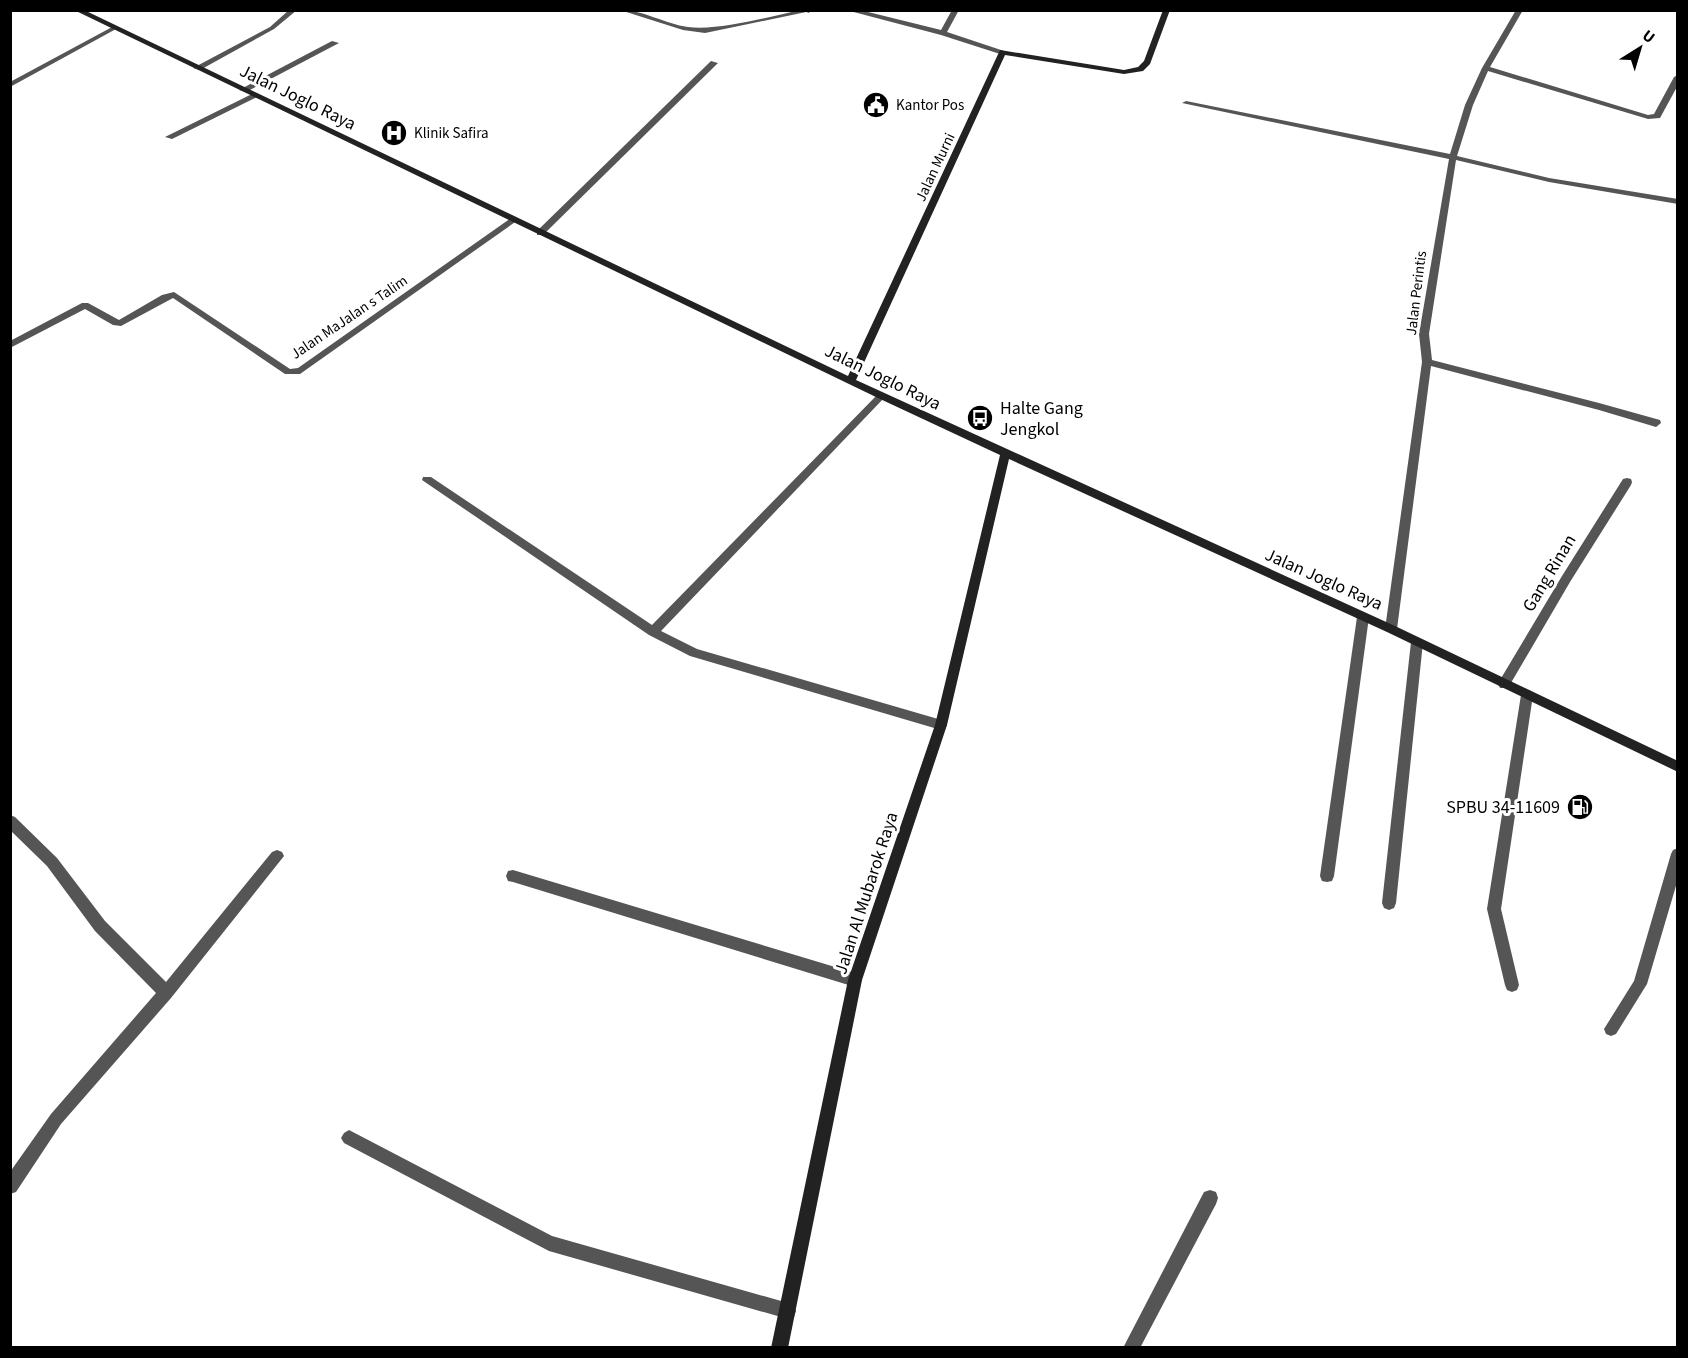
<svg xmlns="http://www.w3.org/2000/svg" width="1688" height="1358" font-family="'Source Sans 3',sans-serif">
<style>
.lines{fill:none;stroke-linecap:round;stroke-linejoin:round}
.lane{fill:#555;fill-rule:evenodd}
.street{fill:#555;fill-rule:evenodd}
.secondary{fill:#222;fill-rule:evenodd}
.labels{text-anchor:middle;stroke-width:6;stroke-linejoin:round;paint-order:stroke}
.far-poi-label{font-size:15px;fill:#000;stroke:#fff;text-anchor:start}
.far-street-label{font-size:15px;fill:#000;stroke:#fff}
.street-label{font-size:18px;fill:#000;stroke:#fff}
.poi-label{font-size:18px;fill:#000;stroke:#fff;text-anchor:start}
</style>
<rect width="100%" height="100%" fill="#fff"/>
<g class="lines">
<g class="lane">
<path d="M620,10C644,10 665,24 688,27C718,31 769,17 800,10L811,11L705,33L683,30Z"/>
<path d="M332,41L339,43L246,92L239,90Z"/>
<path d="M711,61L718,63L543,235H537V231Z"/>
<path d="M252,94L259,96L172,139L165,137Z"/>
<path d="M1363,612L1367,614L1369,617L1334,876L1332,881L1327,882L1322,881L1320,876L1357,617L1359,614Z"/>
<path d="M1417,637L1421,639L1423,642L1396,903L1394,908L1389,910L1384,908L1382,903L1411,642L1413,639Z"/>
<path d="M1527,690L1531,691L1533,695L1501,909L1519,985L1517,990L1512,992L1507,990L1505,985L1487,909L1521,695L1523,691Z"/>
<path d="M1678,848V879L1647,984L1616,1034L1611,1036L1606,1034L1604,1029L1634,981L1671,854L1673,850Z"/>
</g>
<g class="street">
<path d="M289,10H297L274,29L200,70L193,68L270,27Z"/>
<path d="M805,10H815L808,13Z"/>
<path d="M846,10H860L941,30L952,10H959L947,32L1007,52L1000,54L941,35Z"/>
<path d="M1516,10H1523L1490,67L1648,115L1654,114L1674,77L1678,75V85L1660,118L1648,119L1488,71L1473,105L1457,156L1549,178L1678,199V204L1549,182L1456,160L1429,334L1432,360L1599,403L1660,420L1661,423L1656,427L1599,410L1431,366L1397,629L1395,632H1387L1385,629L1422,362L1419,334L1449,159L1182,103L1186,101L1450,154L1465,105L1482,68Z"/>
<path d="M114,26L118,28L116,29L10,87V82Z"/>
<path d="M511,218L518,220L300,374H285L173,298L121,326L113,325L85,309L10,348V341L82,303H88L119,320L162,295L174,292L290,369L298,368Z"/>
<path d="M881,393L884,394V398L661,631L697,649L945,721L947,725L945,729L941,730L690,656L649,635L422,480L423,477H431L652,625L878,394Z"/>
<path d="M1627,478L1631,479L1632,482L1631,485L1570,582L1508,688H1500L1498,684L1500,680L1562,576L1623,479Z"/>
<path d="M10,815L15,817L57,858L105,921L166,982L272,852L277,850L282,852L284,856L171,998L61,1124L16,1192L10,1194V1172L51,1114L156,993L95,931L47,866L10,830Z"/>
<path d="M513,870L855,973L860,975L862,980L860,985L855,987L513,882L508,881L506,876L508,871Z"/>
<path d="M349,1130L552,1236L788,1303L794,1305L796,1311L794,1317L788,1319L549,1251L344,1143L341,1138L344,1133Z"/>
<path d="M1210,1190L1216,1192L1218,1198L1216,1204L1140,1348H1123L1204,1192Z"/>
</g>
<path class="secondary" d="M74,10H84L848,376L1000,50L1124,70L1138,67L1144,61L1163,10H1170L1150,64L1143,71L1124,74L1005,55L856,380L1395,626L1678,761V772L1387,632L1009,459L947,725L862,980L788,1348H771L848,980L935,725L1000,455L878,398Z"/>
</g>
<defs>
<g id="civic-disc" transform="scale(1.35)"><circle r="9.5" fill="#000" stroke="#fff"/><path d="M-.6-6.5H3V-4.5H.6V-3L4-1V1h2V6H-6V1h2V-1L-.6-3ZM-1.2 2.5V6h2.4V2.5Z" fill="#fff"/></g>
<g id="hospital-disc" transform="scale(1.35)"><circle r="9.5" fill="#000" stroke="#fff"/><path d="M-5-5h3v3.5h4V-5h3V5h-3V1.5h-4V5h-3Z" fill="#fff"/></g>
<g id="bus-disc" transform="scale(1.35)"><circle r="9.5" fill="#000" stroke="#fff"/><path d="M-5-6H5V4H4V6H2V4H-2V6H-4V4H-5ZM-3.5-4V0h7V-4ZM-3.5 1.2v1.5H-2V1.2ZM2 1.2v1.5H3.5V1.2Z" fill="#fff"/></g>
<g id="fuel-disc" transform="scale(1.35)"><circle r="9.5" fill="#000" stroke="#fff"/><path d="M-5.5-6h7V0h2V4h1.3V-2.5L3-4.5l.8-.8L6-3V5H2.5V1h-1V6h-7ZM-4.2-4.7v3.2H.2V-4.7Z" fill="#fff"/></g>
</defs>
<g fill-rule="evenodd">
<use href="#civic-disc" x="876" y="105"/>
<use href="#hospital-disc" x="394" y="133"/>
<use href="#bus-disc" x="980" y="418"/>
<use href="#fuel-disc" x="1580" y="807"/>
</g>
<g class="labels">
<g class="far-poi-label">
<text x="896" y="110">Kantor Pos</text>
<text x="414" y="138">Klinik Safira</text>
</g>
<g class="far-street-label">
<text transform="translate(935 167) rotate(-65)" y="5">Jalan Murni</text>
<text transform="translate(1416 293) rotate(-83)" y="5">Jalan Perintis</text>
<text transform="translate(349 317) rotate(-34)" y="5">Jalan MaJalan s Talim</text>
</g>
<g class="street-label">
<text transform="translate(298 97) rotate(26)" y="6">Jalan Joglo Raya</text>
<text transform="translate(883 377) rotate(26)" y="6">Jalan Joglo Raya</text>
<text transform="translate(1549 573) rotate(-59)" y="6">Gang Rinan</text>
<text transform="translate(1324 579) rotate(24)" y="6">Jalan Joglo Raya</text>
<text transform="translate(866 893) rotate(-72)" y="6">Jalan Al Mubarok Raya</text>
</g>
<g class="poi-label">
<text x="1000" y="414">Halte Gang<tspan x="1000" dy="21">Jengkol</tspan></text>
<text x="1560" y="813" text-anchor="end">SPBU 34-11609</text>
</g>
</g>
<rect width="1688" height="1358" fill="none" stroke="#000000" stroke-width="24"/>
<g transform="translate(1640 48) rotate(37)" stroke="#ffffff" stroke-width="4.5" paint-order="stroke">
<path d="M0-4.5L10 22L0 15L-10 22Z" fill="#000000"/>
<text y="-9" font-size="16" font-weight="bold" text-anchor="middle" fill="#000000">U</text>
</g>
</svg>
